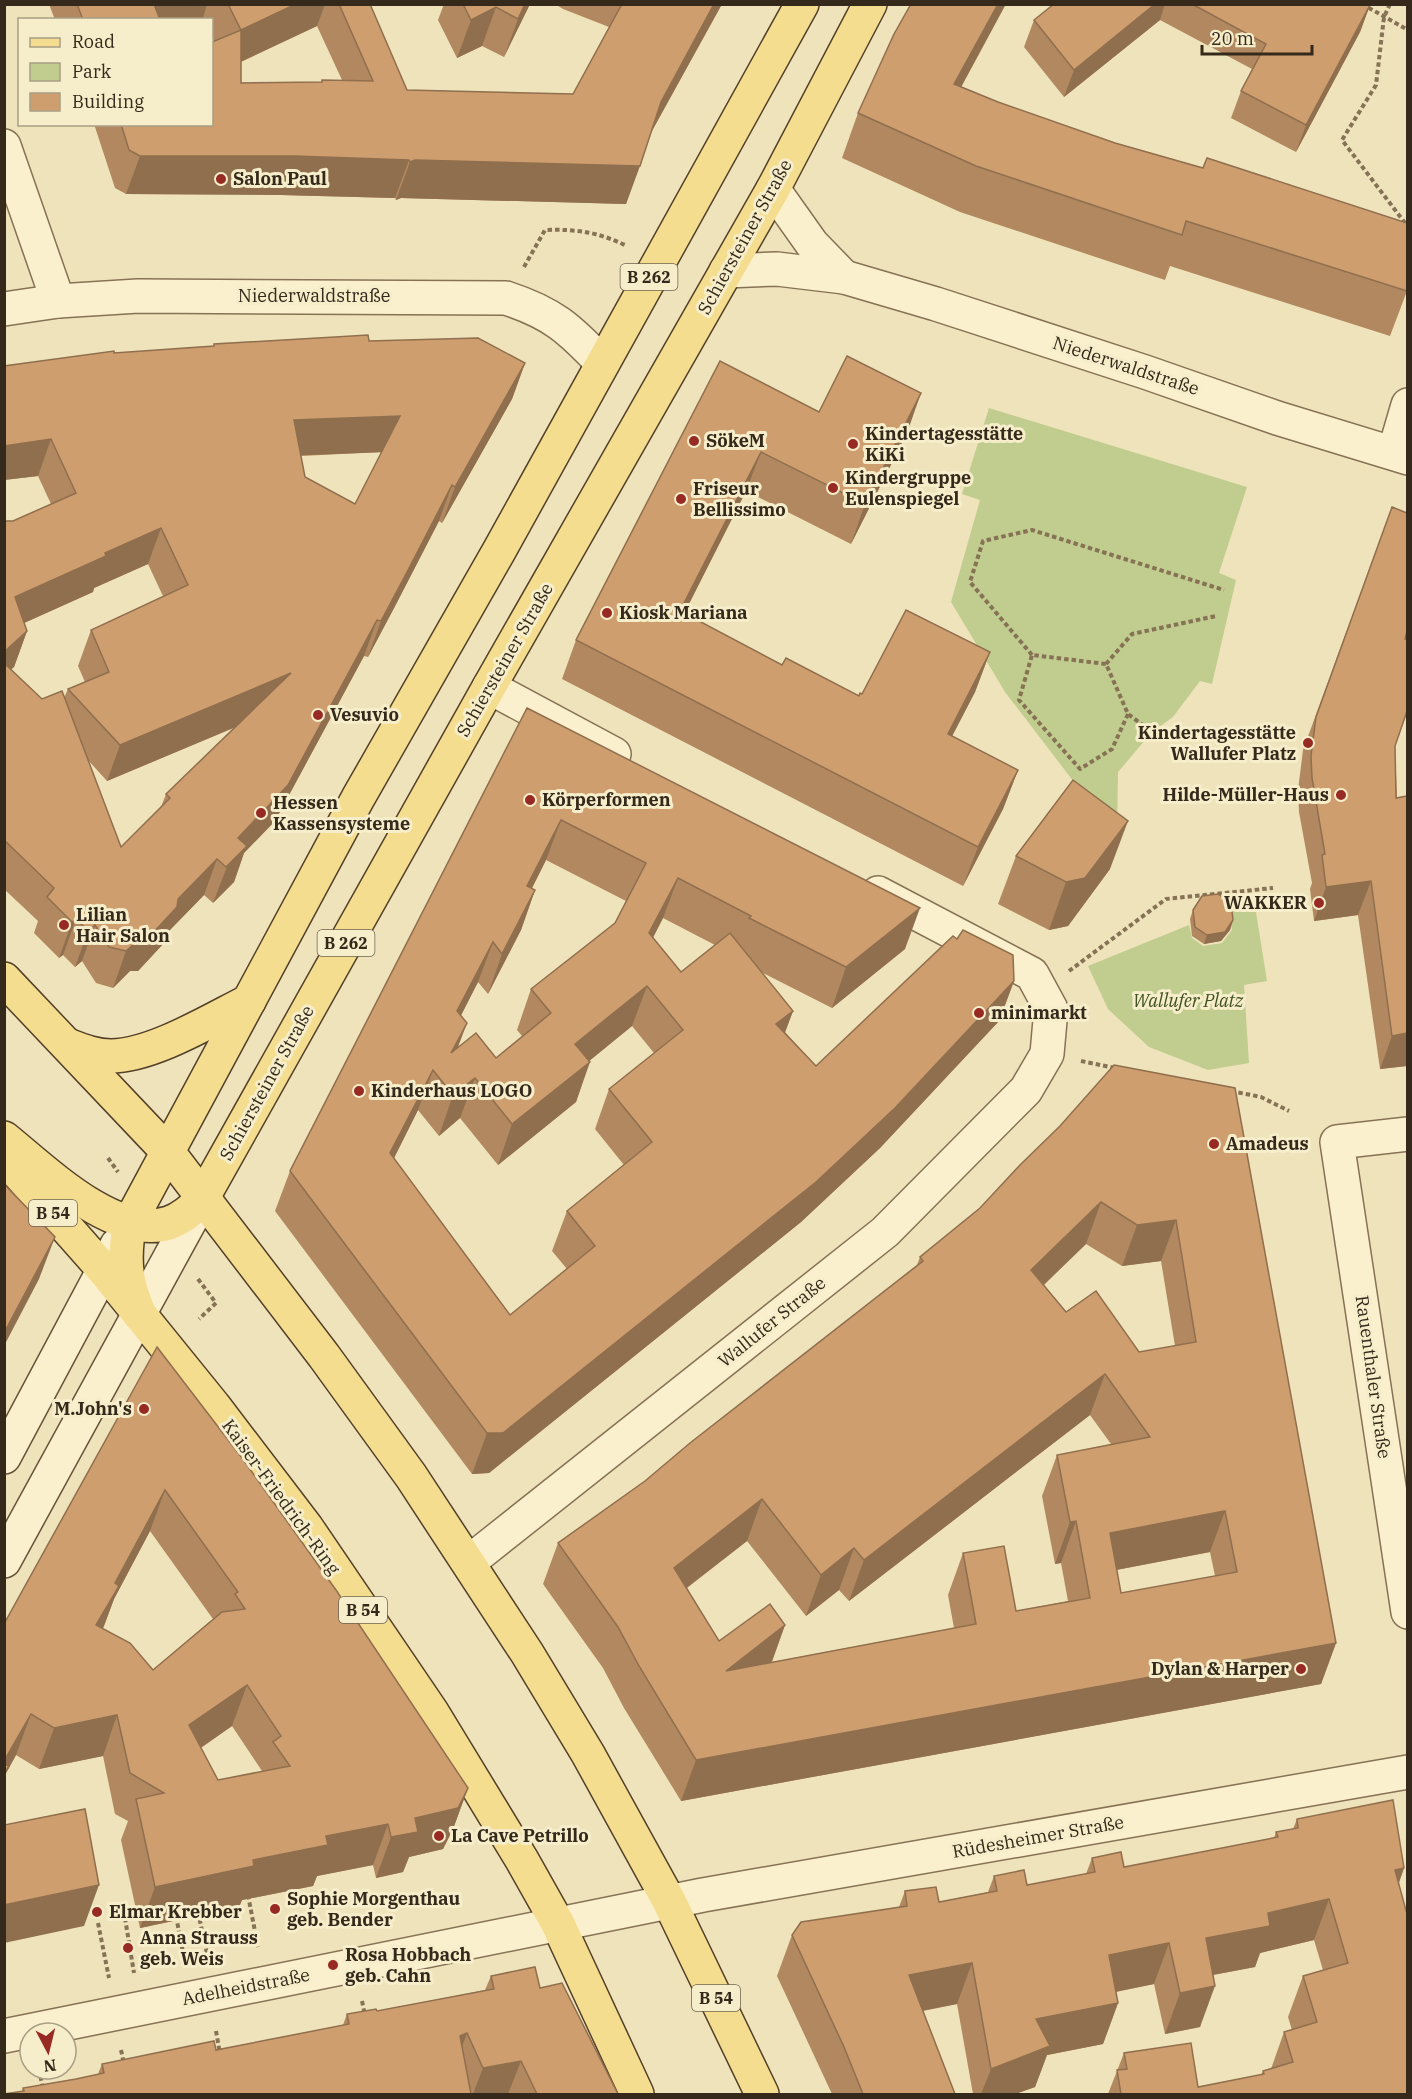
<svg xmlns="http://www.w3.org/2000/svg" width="1412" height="2099" font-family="'IBM Plex Serif',serif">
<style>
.green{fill:#c1cc8f}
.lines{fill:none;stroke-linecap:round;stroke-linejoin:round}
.street-casing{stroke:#867254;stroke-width:36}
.secondary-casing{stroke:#675338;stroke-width:36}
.primary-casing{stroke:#534029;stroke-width:36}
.path{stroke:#867254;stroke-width:4;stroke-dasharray:4.5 3;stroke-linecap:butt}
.street{stroke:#faf0ce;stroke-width:33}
.secondary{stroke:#faf0ce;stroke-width:33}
.primary{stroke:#f5dd8f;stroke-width:33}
.wall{fill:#b1885f;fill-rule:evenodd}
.shaded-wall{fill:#906f4e}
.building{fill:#ce9e6f;stroke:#906f4e;stroke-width:1.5;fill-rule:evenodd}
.poi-dot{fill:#972b23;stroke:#f6edca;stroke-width:2}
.labels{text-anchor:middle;stroke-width:6;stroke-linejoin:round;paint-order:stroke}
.shield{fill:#f6edca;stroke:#6e644f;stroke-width:1.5}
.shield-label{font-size:16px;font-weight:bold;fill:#34291a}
.poi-label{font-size:18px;font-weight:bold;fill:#34291a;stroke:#f6edca;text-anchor:start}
.street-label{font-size:18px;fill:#34291a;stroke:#f6edca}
.park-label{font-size:18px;font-style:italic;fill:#415120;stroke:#f6edca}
</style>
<rect width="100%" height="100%" fill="#efe3bb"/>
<g class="green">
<path d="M989,408L1247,487L1219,573L1236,580L1212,684L1200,681L1173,717L1152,732L1118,772L1117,831L1087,799L1005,692L951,602L980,500L962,494Z"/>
<path d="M1255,906L1267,981L1244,985L1249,1063L1208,1070L1149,1047L1108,1009L1088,966L1189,925L1192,938L1203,946L1222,943L1232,930L1229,911Z"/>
</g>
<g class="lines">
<g class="street-casing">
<g id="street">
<path d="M4,146L58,301"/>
<path d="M773,189L812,244L844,277"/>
<path d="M726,271L777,269L844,277L936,304L1145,372L1277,418L1408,458"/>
<path d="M4,309L58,301L138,296L506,298C552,313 569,328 602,363"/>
<path d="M1394,453L1408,405"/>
<path d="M489,687L614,754"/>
<path d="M1408,1134L1337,1142L1408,1612"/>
<path d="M469,1562L885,1232L1026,1090L1047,1054L1051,1009L1032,974L878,893"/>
<path d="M4,2036L703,1895L1408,1772"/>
</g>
</g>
<g class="secondary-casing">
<g id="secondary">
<path d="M4,1457L117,1245"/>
<path d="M4,1561L202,1199"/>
</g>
</g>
<g class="primary-casing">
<g id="primary">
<path d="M4,979L168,1152L324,1356L411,1476L527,1653L588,1754L669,1901L762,2094"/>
<path d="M70,1046C83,1051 96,1056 111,1056C152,1056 211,1020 249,1001"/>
<path d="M4,1138C44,1170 114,1240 169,1223C183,1218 193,1209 202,1199L489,687L773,189L870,4"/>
<path d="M4,1157L103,1269L214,1406L307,1528L432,1712L522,1860L558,1924L637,2094"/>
<path d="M140,1315C125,1281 123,1258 130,1222L358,798L499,551L802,4"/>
</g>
</g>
<g class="path">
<path d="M1362,4L1408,30"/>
<path d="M1390,4L1384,17L1376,85L1342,140L1408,227"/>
<path d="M524,267L545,230C577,229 598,232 627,246"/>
<path d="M1032,655L970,582L983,541L1032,530L1224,590"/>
<path d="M1106,664L1132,634L1216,616"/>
<path d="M1128,714L1112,749L1080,769L1019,700L1032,655L1106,664L1128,714L1152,732"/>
<path d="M1069,971L1166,899L1273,888"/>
<path d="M1081,1061L1115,1068"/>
<path d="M1231,1091L1261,1097L1289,1111"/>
<path d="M108,1158L118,1172"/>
<path d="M198,1279L216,1303L199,1319"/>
<path d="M248,1895L258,1947"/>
<path d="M198,1912L208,1958"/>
<path d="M176,1916L185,1963"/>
<path d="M125,1918L134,1973"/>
<path d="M98,1923L109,1978"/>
<path d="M362,2001L365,2015"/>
<path d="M216,2031L220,2054"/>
<path d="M121,2050L124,2064"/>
<path d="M39,2069L44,2094"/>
</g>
<use href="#street" class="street"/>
<use href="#secondary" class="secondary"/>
<use href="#primary" class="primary"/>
</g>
<g class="wall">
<path d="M49,4H370L407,90L573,94L609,27L563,9L555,4H722L650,134L626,204L401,198L396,200L395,198L281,195L126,194L115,188L94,124H212L214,41L212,36V20H204L203,18L197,20H55ZM317,26L342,80H322L321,82L241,83V62Z"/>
<path d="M444,4H530L504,57L482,46L457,58L438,20Z"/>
<path d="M1054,4H1369L1370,5L1360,32L1296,152L1231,118L1241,91L1252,69L1160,20L1064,97L1024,47L1034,20Z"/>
<path d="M961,87L1407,291L1390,336L1170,266L1165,280L960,212L842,158L858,113Z"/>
<path d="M369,341L525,363L512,399L442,523L439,521L393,610L368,657L364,656L275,821L244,853L234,882L213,903L204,895L168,932L164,943L138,971H130L113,988L96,983L82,961L75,967L63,955L59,958L34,933L38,921L4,889V521H13L51,504L38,476L4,480L114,353L213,346L214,344ZM382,452L355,504L305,477L301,456ZM148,564L163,596L91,630L78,666L85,682L68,689L64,698L42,699L11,669L14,667L27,631L24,623L93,592L94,588ZM236,727L166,794L161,807L121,847L88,760L107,781Z"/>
<path d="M720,361L819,412L907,433L851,544L746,491L684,614L782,665L859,696L862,694L990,652L975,692L952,736L1018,770L1003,809L963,886L562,679L576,640Z"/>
<path d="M1392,507L1405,639L1407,640V713L1395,746L1407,1066L1380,1069L1358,915L1314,921L1310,889L1312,883L1299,812L1298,790L1303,750Z"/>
<path d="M527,708L905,949L832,1008L761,972L793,1011L785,1032L816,1066L1014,981L999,1021L880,1148L801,1222L489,1473L472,1474L275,1211L290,1171ZM546,860L626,901L615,923L531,989L517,1030L522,1036L496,1058L458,1048L461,1015L478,982L488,994L521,930L535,890L532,888ZM663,918L715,945L681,972L653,937ZM632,1026L654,1053L609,1089L595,1129L624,1165L567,1211L552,1251L567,1269L510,1315L394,1158L418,1110L439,1136L460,1118L498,1165L576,1102L589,1061Z"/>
<path d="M1016,856L1110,869L1068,926L1049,930L998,904Z"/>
<path d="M1193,910L1233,920L1230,930L1221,941L1204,944L1192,936L1190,919Z"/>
<path d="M1235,1088L1336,1643L1321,1684L681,1801L624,1708L603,1668L543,1584L558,1543L645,1481L917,1265L920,1257ZM1086,1244L1122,1266L1161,1261L1175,1346L1139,1352L1066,1312L1044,1285ZM1090,1415L1111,1444L1057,1455L1042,1496L1055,1564L1061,1563L1068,1601L1016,1611L963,1553L948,1595L954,1628L772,1662L785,1625L719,1641L687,1588L747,1541L806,1616L839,1590L849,1601ZM1210,1552L1215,1576L1121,1593L1116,1570Z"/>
<path d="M157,1347L468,1788L453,1829L443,1849L409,1857L403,1872L376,1878L373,1865L317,1876L313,1886L242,1900L239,1907L140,1928L121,1840L128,1821L115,1814L103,1756L39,1769L16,1755L6,1773ZM150,1531L213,1619L153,1670L103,1628L114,1599ZM232,1726L262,1771V1772L218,1780L201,1748Z"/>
<path d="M1297,1819L1404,1868L1399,1883L1407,2094H1108L1124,2053L1198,2087L1261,2075L1263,2071L1271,2069L1284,2032L1292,2030L1288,2017L1303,1976L1323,1970L1314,1940L1260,1953L1255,1967L1213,1975L1200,2027L1165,2034L1154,1984L1116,1992L1118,2003L1103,2044L1047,2055L1035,2087L1015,2094H973L957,2004L923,2011L955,2094H832L777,1976L792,1935L899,1907L905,1891L939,1902L988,1892L994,1876L1027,1885L1086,1874L1092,1858L1124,1867L1274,1838L1276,1832L1293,1829Z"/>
<path d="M491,1976L540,1988L618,2094H4L22,2091L23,2088L76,2079L98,2074L102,2064L216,2050L343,2025L347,2014L377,2011L485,1990Z"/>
</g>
<g class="shaded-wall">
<path d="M152,4H207L203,18L197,20H146Z"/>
<path d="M296,4H325L317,26L227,68L241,30Z"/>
<path d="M525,4H530L504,57L518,19Z"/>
<path d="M714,4H722L647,140L661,102Z"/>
<path d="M998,4H1006L938,130L954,84Z"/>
<path d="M1155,4H1165L1160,20L1064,97L1074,70Z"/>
<path d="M1370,5L1360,32L1296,152L1306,125Z"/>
<path d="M496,7L482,46L457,58L471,20Z"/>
<path d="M140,156H295L409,160L395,198L281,195L126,194Z"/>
<path d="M415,160L640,166L626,204L401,198L396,200L410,162Z"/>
<path d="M525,363L512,399L442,523L455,487Z"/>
<path d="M921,393L907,433L851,544L865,504Z"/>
<path d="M400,416L387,452L281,456L294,420Z"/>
<path d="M51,439L38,476L4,480V446Z"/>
<path d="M761,452L746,491L665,651L680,611Z"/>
<path d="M452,485L439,521L393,610L368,657L381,621Z"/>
<path d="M161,528L148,564L94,588L93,592L4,632L15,597L105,553Z"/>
<path d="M377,620L364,656L275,821L244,853L234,882L213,903L238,838Z"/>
<path d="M27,631L14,667L4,676V652Z"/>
<path d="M990,652L975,692L933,773L948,734Z"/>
<path d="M291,673L278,709L107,781L120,745Z"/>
<path d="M1018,770L1003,809L963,886L978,847Z"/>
<path d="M561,820L546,860L513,926L527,886Z"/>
<path d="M1128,821L1110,869L1068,926L1049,930L1066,882Z"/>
<path d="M217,859L204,895L168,932L164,943L138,971H130L113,988L126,951Z"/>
<path d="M678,878L663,918L635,973L649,933Z"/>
<path d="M1371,881L1358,915L1314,921L1326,887Z"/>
<path d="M535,890L521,930L488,994L502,954Z"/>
<path d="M920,908L905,949L832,1008L846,967Z"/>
<path d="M76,919L63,955L59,958L72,922Z"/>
<path d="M1233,920L1230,930L1221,941L1204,944L1207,935Z"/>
<path d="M95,925L82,961L75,967L88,931Z"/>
<path d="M493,942L478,982L443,1051L457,1011Z"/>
<path d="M1014,981L999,1021L880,1148L801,1222L489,1473L472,1474L487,1433Z"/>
<path d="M647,986L632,1026L561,1084L575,1044Z"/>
<path d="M793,1011L778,1051L776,1024Z"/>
<path d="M467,1023L452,1063L451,1053Z"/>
<path d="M1407,1033V1066L1380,1069L1392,1036Z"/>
<path d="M590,1062L576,1102L498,1165L512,1124Z"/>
<path d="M433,1070L418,1110L376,1194L390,1153Z"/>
<path d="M475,1078L460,1118L439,1136L453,1095Z"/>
<path d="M1101,1202L1086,1244L1016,1311L1031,1270Z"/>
<path d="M1176,1220L1161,1261L1122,1266L1137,1225Z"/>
<path d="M55,1237L39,1279L4,1346V1333Z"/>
<path d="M1105,1374L1090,1415L849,1601L864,1560Z"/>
<path d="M165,1490L150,1531L114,1599L104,1626L82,1666L96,1625L115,1583Z"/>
<path d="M762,1499L747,1541L659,1609L674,1568Z"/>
<path d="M1225,1511L1210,1552L1095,1574L1110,1533Z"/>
<path d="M1076,1521L1061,1563L1055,1564L1070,1522Z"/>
<path d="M854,1548L839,1590L806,1616L821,1575Z"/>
<path d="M785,1625L770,1666L726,1671Z"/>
<path d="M1336,1643L1321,1684L681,1801L696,1760Z"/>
<path d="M247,1685L232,1726L174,1766L189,1725Z"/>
<path d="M31,1714L16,1755L4,1777V1761Z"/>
<path d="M117,1715L103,1756L39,1769L54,1728Z"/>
<path d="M468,1788L453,1829L443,1849L409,1857L403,1872L376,1878L391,1837L415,1818Z"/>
<path d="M388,1824L373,1865L317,1876L313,1886L242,1900L239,1907L140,1928L155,1887L253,1860L326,1836Z"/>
<path d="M1404,1868L1389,1909L1395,1870Z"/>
<path d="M99,1885L84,1926L4,1943V1905Z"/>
<path d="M1329,1899L1314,1940L1260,1953L1255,1967L1191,1979L1206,1938L1268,1913Z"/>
<path d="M1169,1943L1154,1984L1094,1996L1109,1955Z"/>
<path d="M972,1963L957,2004L894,2016L909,1975Z"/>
<path d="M1215,1986L1200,2027L1165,2034L1180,1993Z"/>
<path d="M1118,2003L1103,2044L1047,2055L1035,2087L1015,2094H981L991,2069L1036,2019Z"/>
<path d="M467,2033L454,2069L460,2036Z"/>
<path d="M521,2061L508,2094H473L483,2068Z"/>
</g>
<g class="building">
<path d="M77,4H154L160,20H83Z"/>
<path d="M228,4H296L241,30Z"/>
<path d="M339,4H370L407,90L573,94L622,4H714L661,102L640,166L415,160L410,162L409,160L295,156H140L129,150L121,124H212V42L241,30V83L322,82V80L373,81Z"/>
<path d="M463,4H525L518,19L496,7L471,20Z"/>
<path d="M911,4H998L954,84L998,102L1115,143L1203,168L1207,158L1407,223V291L1186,221L1182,235L976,166L858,113L894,34Z"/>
<path d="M1054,4H1155L1074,70L1034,20Z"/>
<path d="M1192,4H1369L1370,5L1306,125L1241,91L1266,44Z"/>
<path d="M368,335L369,341L478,338L525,363L455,487L452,485L406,574L381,621L377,620L288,785L238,838L247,846L226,867L217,859L178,899L177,907L151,935H144L126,951L109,947L95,925L88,931L76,919L72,922L47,897L54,888L4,840V663L42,699L62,691L121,847L170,798L166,794L291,673L120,745L68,689L109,672L91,630L188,585L161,528L105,553L106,556L15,597L27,631L4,652V521H13L76,493L51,439L4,446V366L114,351V353L214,346V344ZM400,416L355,504L305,477L294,420Z"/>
<path d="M847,356L921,393L865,504L761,452L680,611L782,665L786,658L859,696L860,693L862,694L906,610L990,652L948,734L1018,770L978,847L576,640L720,361L819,412Z"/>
<path d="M1392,507L1407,513V631L1405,639L1407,640V711L1395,746L1396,798L1407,796V1033L1392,1036L1371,881L1326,887L1322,855L1325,854L1312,778L1311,756L1316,717Z"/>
<path d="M527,708L920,908L846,967L749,918L751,916L678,878L649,933L681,972L730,933L793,1011L776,1024L816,1066L953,936L957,939L963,930L1013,955L1014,981L895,1108L816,1182L503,1433H487L290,1171ZM561,820L646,863L615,923L531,989L551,1013L496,1058L476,1033L451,1053L467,1023L457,1011L493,942L502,954L535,890L527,886ZM647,986L683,1030L609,1089L652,1142L567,1211L595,1246L510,1315L390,1153L433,1070L453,1095L475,1078L512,1124L590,1062L575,1044Z"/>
<path d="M1073,780L1128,821L1085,878L1066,882L1016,856Z"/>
<path d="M1218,894L1231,903L1233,920L1225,932L1207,935L1195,927L1193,910L1202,896Z"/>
<path d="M1114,1065L1235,1088L1336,1643L696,1760L639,1666L618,1627L558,1543L645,1481L690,1443L923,1261L920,1257L980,1208L1020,1165L1060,1126ZM1101,1202L1137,1225L1176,1220L1196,1342L1139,1352L1096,1291L1066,1312L1031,1270ZM1105,1374L1150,1437L1057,1455L1070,1522L1076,1521L1090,1598L1016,1611L1004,1546L963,1553L976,1624L726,1671L785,1625L770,1604L719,1641L674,1568L762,1499L821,1575L854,1548L864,1560ZM1225,1511L1237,1572L1121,1593L1110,1533Z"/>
<path d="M4,1184L55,1237L4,1333Z"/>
<path d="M157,1347L242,1458L336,1590L468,1788L458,1808L415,1818L418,1832L391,1837L388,1824L326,1836L328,1845L253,1860L254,1866L155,1887L136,1799L164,1793L130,1773L117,1715L54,1728L31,1714L4,1761V1624ZM165,1490L238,1592L235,1594L245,1609L222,1612L153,1670L130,1643L96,1625L119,1586L115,1583ZM247,1685L281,1736L273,1742L290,1766L218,1780L189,1725Z"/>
<path d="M4,1764L9,1766L4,1773Z"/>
<path d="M1393,1800L1404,1868L1395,1870L1407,1914V2094H1121L1117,2070L1127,2069L1124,2053L1191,2043L1198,2087L1264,2074L1263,2071L1293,2062L1284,2032L1317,2022L1303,1976L1348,1963L1329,1899L1268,1913L1270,1926L1206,1938L1215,1986L1180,1993L1169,1943L1109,1955L1118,2003L1036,2019L1050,2046L991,2069L972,1963L909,1975L955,2094H863L844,2047L792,1935L801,1922L907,1906L905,1891L936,1887L939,1902L997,1891L994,1876L1024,1870L1027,1885L1095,1872L1092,1858L1121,1852L1124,1867L1278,1837L1276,1832L1298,1828L1297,1819Z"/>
<path d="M85,1809L99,1885L4,1905V1825Z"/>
<path d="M535,1967L540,1988L562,1983L618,2094H537L521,2061L483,2068L467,2033L460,2036L471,2094H4L24,2091L23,2088L76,2079L104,2073L102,2064L214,2041L216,2050L349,2024L347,2014L376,2009L377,2011L494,1989L491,1976Z"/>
</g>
<g class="poi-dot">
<circle cx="221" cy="179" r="6"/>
<circle cx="694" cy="441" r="6"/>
<circle cx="853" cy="444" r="6"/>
<circle cx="833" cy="488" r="6"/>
<circle cx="681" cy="499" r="6"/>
<circle cx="607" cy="613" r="6"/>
<circle cx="318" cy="715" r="6"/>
<circle cx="1308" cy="743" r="6"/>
<circle cx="1341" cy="795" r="6"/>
<circle cx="530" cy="800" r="6"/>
<circle cx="261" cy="813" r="6"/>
<circle cx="1319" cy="903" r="6"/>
<circle cx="64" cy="925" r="6"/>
<circle cx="979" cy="1013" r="6"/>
<circle cx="359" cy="1091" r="6"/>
<circle cx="1214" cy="1144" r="6"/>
<circle cx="144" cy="1409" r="6"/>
<circle cx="1301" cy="1669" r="6"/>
<circle cx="439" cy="1836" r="6"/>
<circle cx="275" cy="1909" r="6"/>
<circle cx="97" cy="1912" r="6"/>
<circle cx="128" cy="1948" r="6"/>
<circle cx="333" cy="1965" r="6"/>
</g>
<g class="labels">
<g class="shield">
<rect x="620.5" y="264" width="57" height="26" rx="4.5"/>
<rect x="317.5" y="930" width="57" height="26" rx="4.5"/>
<rect x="29" y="1200" width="48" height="26" rx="4.5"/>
<rect x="339" y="1597" width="48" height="26" rx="4.5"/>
<rect x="692" y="1985" width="48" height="26" rx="4.5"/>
</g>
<g class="shield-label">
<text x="649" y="283">B 262</text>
<text x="346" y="949">B 262</text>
<text x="53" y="1219">B 54</text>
<text x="363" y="1616">B 54</text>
<text x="716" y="2004">B 54</text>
</g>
<g class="poi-label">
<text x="233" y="185">Salon Paul</text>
<text x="865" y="440">Kindertagesstätte<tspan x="865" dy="21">KiKi</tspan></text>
<text x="706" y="447">SökeM</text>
<text x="845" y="484">Kindergruppe<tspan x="845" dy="21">Eulenspiegel</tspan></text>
<text x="693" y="495">Friseur<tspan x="693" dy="21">Bellissimo</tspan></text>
<text x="619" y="619">Kiosk Mariana</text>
<text x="330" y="721">Vesuvio</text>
<text x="1296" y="739" text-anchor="end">Kindertagesstätte<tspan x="1296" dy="21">Wallufer Platz</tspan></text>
<text x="1329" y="801" text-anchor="end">Hilde-Müller-Haus</text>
<text x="542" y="806">Körperformen</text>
<text x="273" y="809">Hessen<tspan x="273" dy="21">Kassensysteme</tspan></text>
<text x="1307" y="909" text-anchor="end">WAKKER</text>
<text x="76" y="921">Lilian<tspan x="76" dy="21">Hair Salon</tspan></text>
<text x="991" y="1019">minimarkt</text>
<text x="371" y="1097">Kinderhaus LOGO</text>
<text x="1226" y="1150">Amadeus</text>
<text x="132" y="1415" text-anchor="end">M.John's</text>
<text x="1289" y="1675" text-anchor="end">Dylan &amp; Harper</text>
<text x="451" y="1842">La Cave Petrillo</text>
<text x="287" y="1905">Sophie Morgenthau<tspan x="287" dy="21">geb. Bender</tspan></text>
<text x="109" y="1918">Elmar Krebber</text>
<text x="140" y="1944">Anna Strauss<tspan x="140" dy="21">geb. Weis</tspan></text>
<text x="345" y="1961">Rosa Hobbach<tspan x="345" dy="21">geb. Cahn</tspan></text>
</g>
<g class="street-label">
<text transform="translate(745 237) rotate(-61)" y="6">Schiersteiner Straße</text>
<text x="314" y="302">Niederwaldstraße</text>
<text transform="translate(1126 366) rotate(18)" y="6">Niederwaldstraße</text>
<text transform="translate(505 660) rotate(-60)" y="6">Schiersteiner Straße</text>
<text transform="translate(267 1083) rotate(-61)" y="6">Schiersteiner Straße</text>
<text transform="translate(772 1322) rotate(-39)" y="6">Wallufer Straße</text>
<text transform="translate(1373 1377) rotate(82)" y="6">Rauenthaler Straße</text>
<text transform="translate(281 1497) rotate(54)" y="6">Kaiser-Friedrich-Ring</text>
<text transform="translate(1038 1837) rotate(-10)" y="6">Rüdesheimer Straße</text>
<text transform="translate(246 1987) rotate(-11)" y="6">Adelheidstraße</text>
</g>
<g class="park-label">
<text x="1188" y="1007">Wallufer Platz</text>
</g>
</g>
<rect width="1412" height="2099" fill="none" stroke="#34291a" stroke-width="12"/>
<rect x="18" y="18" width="195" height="108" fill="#f6edca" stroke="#a89f84" stroke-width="1.5"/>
<rect x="30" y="38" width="30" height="9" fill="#f5dd8f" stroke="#a89f84" stroke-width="1.5"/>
<text x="72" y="48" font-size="18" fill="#34291a">Road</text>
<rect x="30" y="63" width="30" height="18" fill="#c1cc8f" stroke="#a89f84" stroke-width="1.5"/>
<text x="72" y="78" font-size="18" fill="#34291a">Park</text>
<rect x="30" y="93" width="30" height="18" fill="#ce9e6f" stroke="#a89f84" stroke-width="1.5"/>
<text x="72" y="108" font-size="18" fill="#34291a">Building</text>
<g transform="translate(48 2051) rotate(173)"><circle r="28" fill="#f6edca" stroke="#a89f84" stroke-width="1.5"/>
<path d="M0-4.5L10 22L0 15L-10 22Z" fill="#972b23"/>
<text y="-9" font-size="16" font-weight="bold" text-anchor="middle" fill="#34291a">N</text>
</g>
<path d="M1202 45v9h110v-9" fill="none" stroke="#34291a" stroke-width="3"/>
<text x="1211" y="45" font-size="18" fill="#34291a" stroke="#f6edca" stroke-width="4.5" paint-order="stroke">20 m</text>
</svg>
